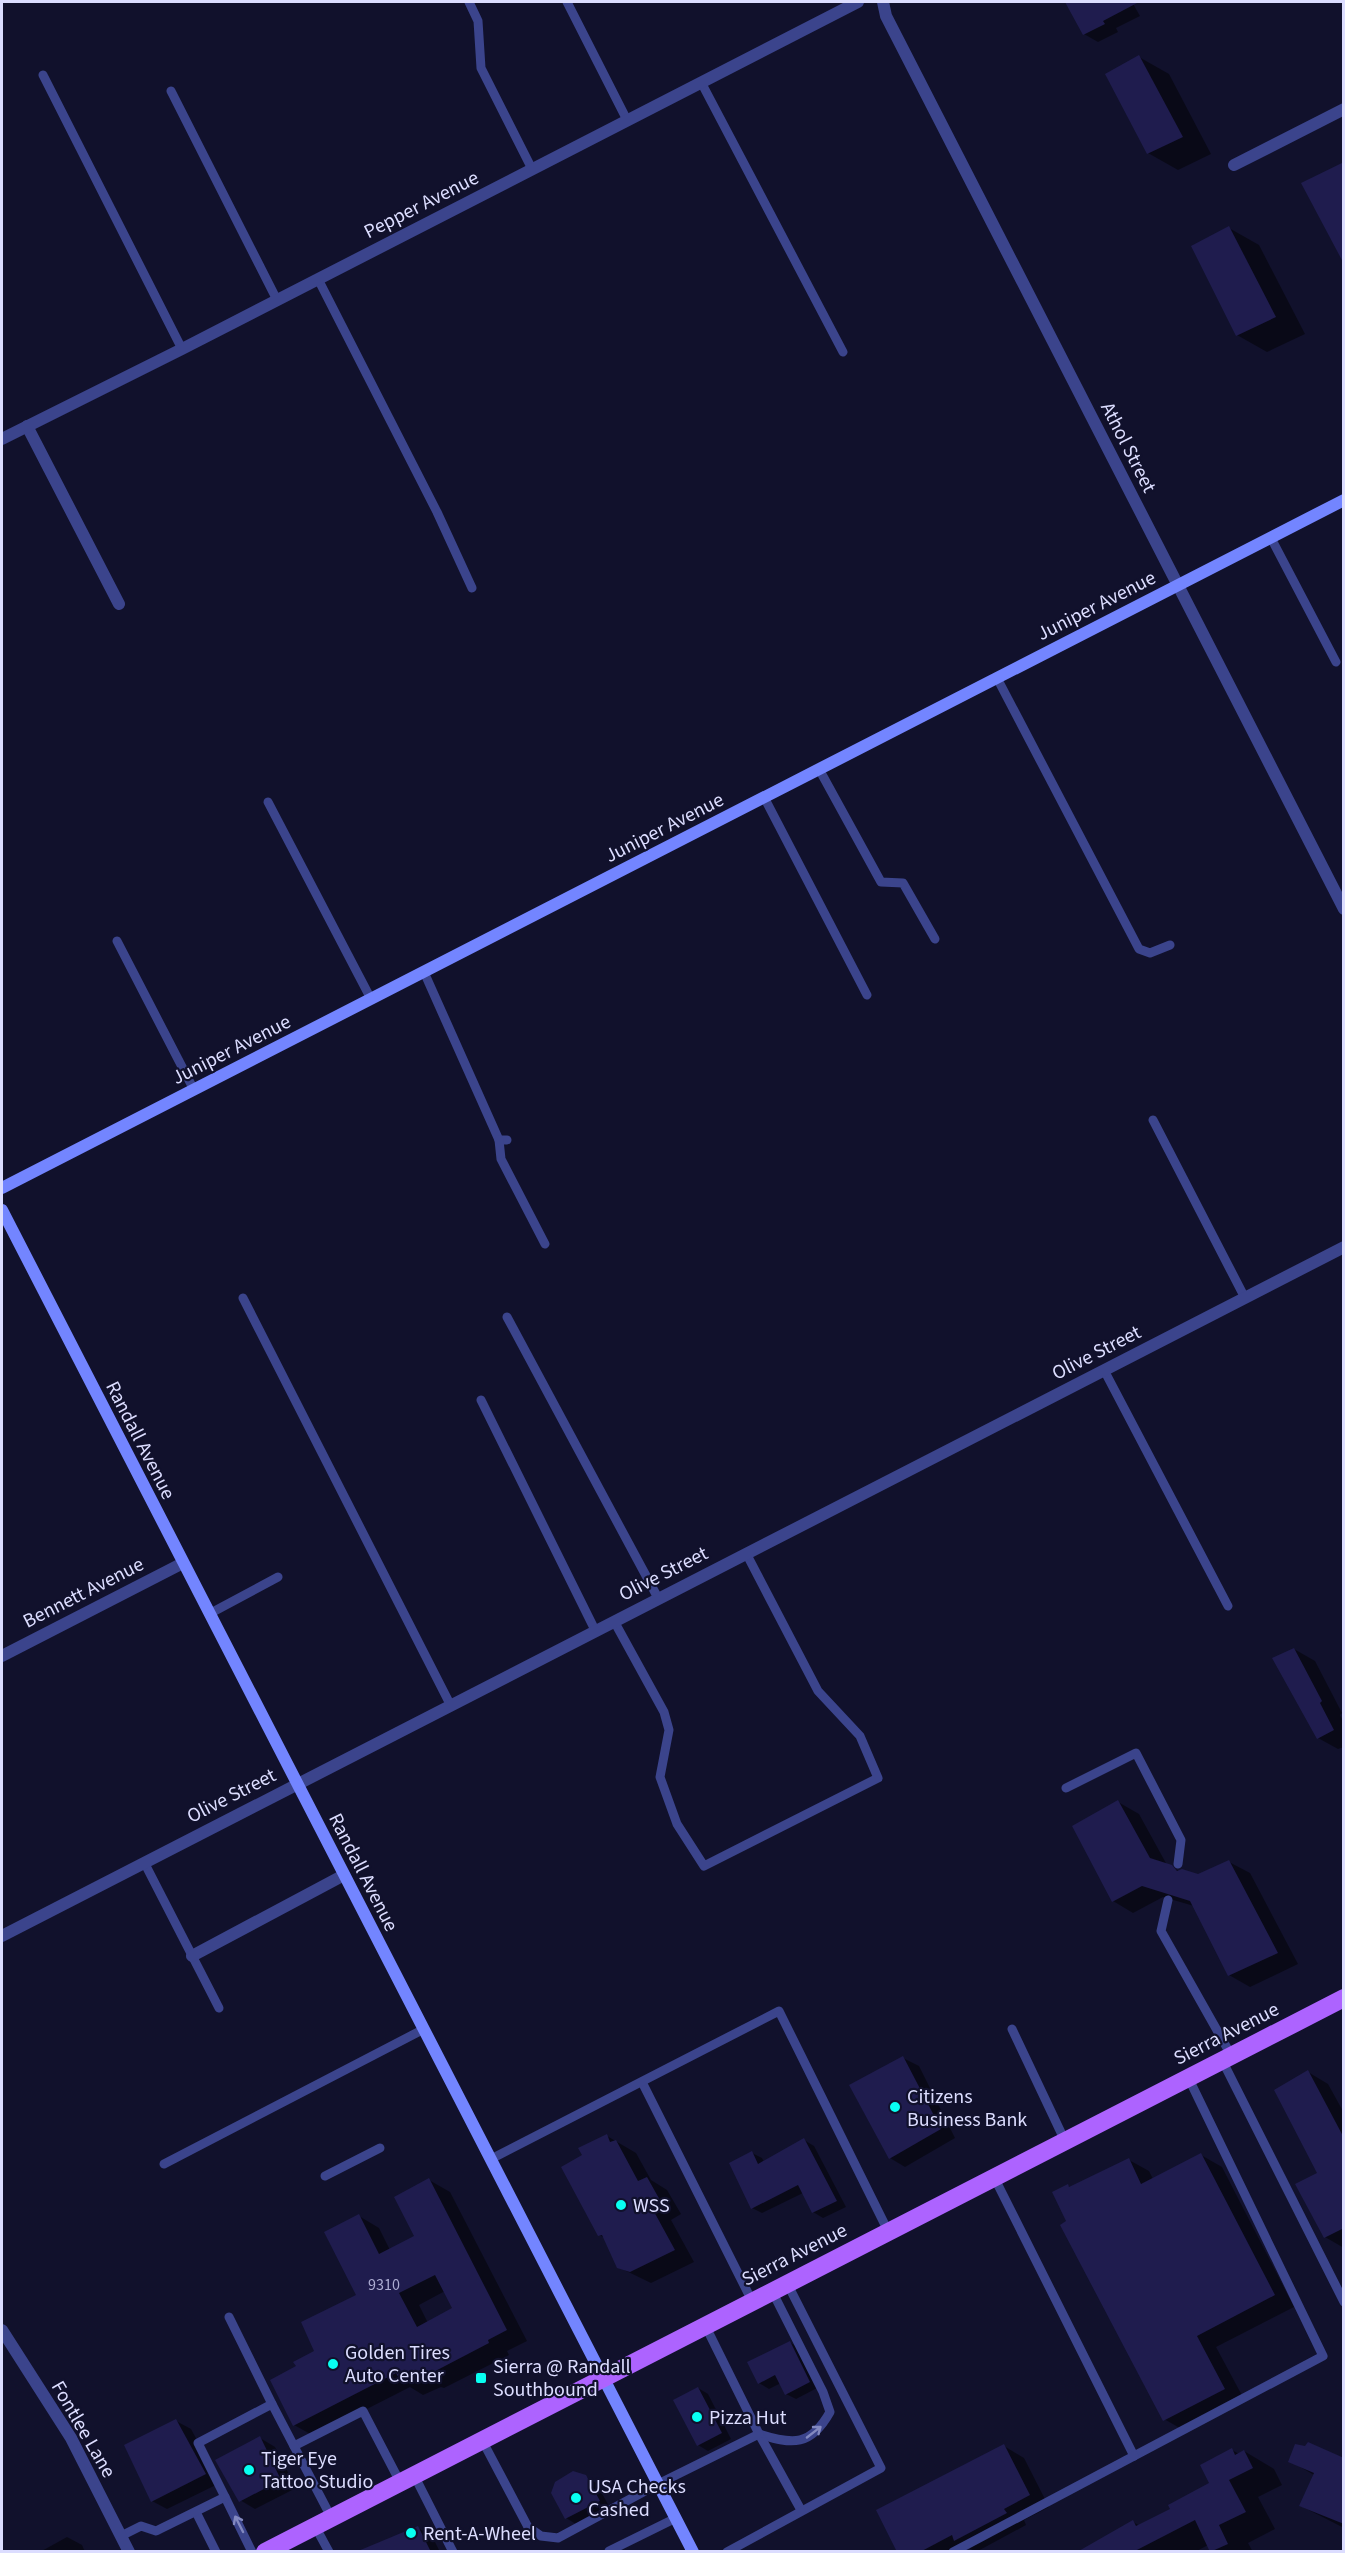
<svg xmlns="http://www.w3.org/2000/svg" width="1345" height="2553" font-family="'Source Sans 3',sans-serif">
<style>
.shadow{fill:#0007;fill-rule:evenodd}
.building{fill:#1f1c4e;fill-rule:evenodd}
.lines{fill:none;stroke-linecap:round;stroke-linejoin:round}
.lane{stroke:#3b448c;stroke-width:9}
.street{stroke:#3b448c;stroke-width:12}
.secondary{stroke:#7385ff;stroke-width:12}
.primary{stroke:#ad63ff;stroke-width:18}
.oneway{stroke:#8389c0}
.poi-dot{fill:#08fff2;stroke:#11112c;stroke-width:2}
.labels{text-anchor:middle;stroke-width:4.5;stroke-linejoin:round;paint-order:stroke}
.number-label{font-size:16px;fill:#adadd3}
.street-label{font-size:20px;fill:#dcddff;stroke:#11112c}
.poi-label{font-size:20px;fill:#dcddff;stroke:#11112c;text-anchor:start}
</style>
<rect width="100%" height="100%" fill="#11112c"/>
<g class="shadow">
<path d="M1067,2H1132L1140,16L1116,28L1118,32L1098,42L1084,34Z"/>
<path d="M1139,57L1169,74L1211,154L1178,170L1148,153Z"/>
<path d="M1229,228L1259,245L1305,334L1267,352L1237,335Z"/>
<path d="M1294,1649L1315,1661L1342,1713L1340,1715L1344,1723V1747L1338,1749L1318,1738Z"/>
<path d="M1118,1802L1139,1814L1167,1865L1179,1871L1199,1876L1229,1862L1250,1873L1298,1964L1250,1987L1229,1975L1194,1906L1163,1897L1133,1913L1113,1901Z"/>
<path d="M903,2058L919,2066L955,2138L905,2167L890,2158Z"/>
<path d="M1308,2072L1328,2084L1344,2113V2248L1325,2237L1297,2184L1319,2173Z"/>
<path d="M607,2136L636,2153L651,2180L667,2190L681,2214L671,2220L694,2262L651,2283L618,2267L605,2238L599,2235L584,2156Z"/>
<path d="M804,2140L814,2146L846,2207L823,2218L813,2212L803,2193L762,2213L752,2208V2153L762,2158L764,2162Z"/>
<path d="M1201,2155L1222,2167L1294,2307L1216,2347L1245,2401L1185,2431L1164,2419L1068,2222V2186L1071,2188L1129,2160L1149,2171L1153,2179Z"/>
<path d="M429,2180L450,2192L527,2341L507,2351L509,2355L444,2388L441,2387L423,2395L410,2387L314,2436L294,2425L299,2366L316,2352L358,2295L359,2216L379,2228L390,2250L416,2237ZM445,2291L454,2309L428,2323L419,2305Z"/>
<path d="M789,2342L799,2348L819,2387L796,2399L786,2394L781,2383L769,2389L759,2383Z"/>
<path d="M698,2388L708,2394L731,2439L708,2451L698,2445Z"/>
<path d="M176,2421L191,2429L220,2483L167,2509L152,2501Z"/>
<path d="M260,2438L275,2447L296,2488L255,2509L240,2500Z"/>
<path d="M1004,2446L1024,2458L1049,2507L1024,2520L1026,2525L976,2552L969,2548L962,2552H899Z"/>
<path d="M1232,2450L1239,2454L1244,2451L1274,2469L1282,2485L1258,2497L1275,2529L1248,2543L1253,2552H1212L1208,2545L1195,2552H1078L1133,2522L1140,2526L1172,2510L1211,2484Z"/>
<path d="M1344,2459V2528L1301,2506L1314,2475L1290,2461Z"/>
<path d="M586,2477L596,2483L609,2506L576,2524L566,2518Z"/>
<path d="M418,2528L432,2536L440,2552H373Z"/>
<path d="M67,2537L82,2545L85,2552H40Z"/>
</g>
<g class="building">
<path d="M1065,2H1139L1103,21L1105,24L1083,35Z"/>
<path d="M1139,55L1183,137L1147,154L1105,74Z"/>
<path d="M1344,162V264L1301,183Z"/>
<path d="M1229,226L1276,317L1236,336L1191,246Z"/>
<path d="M1294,1648L1322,1701L1320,1703L1334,1730L1317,1739L1272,1658Z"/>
<path d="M1118,1800L1150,1858L1172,1865L1177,1871L1182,1869L1198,1874L1229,1860L1278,1953L1228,1976L1190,1901L1142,1886L1112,1902L1072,1826Z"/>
<path d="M903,2056L941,2129L889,2159L849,2085Z"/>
<path d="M1308,2070L1344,2138V2228L1324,2238L1295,2184L1317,2173L1274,2090Z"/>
<path d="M607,2134L610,2142L616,2140L638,2181L647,2177L661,2202L652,2208L675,2250L630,2272L617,2268L602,2235L598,2236L561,2167L582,2155L578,2148Z"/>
<path d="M804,2138L837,2201L812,2213L798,2185L751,2209L729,2163L752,2151L758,2164Z"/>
<path d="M1201,2153L1275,2295L1197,2336L1225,2389L1163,2421L1060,2225L1066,2221L1052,2192L1068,2184L1069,2187L1129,2158L1141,2184Z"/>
<path d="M429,2178L507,2330L488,2340L489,2343L422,2378L421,2375L402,2384L396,2373L293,2426L270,2380L296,2366L293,2362L314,2351L301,2322L356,2295L324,2232L359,2214L379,2254L414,2236L394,2197ZM435,2275L452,2308L417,2327L399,2293Z"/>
<path d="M790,2341L810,2382L785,2395L775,2375L758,2384L747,2362Z"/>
<path d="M698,2387L722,2433L697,2446L673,2400Z"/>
<path d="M176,2419L206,2474L151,2502L124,2445Z"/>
<path d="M260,2436L281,2480L239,2502L215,2460Z"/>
<path d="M1308,2442L1344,2458V2524L1299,2506L1314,2473L1288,2462L1295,2444L1305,2446Z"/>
<path d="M1004,2444L1030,2495L1004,2509L1007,2513L954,2541L952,2535L920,2552H897L876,2510Z"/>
<path d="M1232,2448L1235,2455L1244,2450L1253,2468L1229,2480L1246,2512L1219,2525L1228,2544L1210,2552L1195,2520L1133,2552H1077L1133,2520L1136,2526L1170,2509L1168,2505L1209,2483L1200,2465Z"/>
<path d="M573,2471L586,2475L600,2501L565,2519L551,2493L555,2482Z"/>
<path d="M418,2526L431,2552H358V2551Z"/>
</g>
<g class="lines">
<g class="lane">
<path d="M469,2L478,21L481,68L532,169"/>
<path d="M567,2L627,120"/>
<path d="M43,75L182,349"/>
<path d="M701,82L843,352"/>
<path d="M171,91L277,300"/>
<path d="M318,279L437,512L472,588"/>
<path d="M1271,538L1336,662"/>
<path d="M997,678L1139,949L1150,953L1170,945"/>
<path d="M819,769L881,882L903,883L935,939"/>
<path d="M764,797L867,995"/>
<path d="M268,802L371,999"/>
<path d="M117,941L194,1090"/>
<path d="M424,972L499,1140H507"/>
<path d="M1153,1120L1245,1298"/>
<path d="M499,1140L501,1159L545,1244"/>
<path d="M243,1298L450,1704"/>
<path d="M507,1317L658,1598"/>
<path d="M1104,1370L1228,1606"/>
<path d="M481,1400L595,1630"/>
<path d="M209,1614L278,1577"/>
<path d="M614,1621L664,1712L669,1730L660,1777L677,1824L704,1866L878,1778L860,1736L818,1691L746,1553"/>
<path d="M1066,1788L1136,1753L1181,1840L1178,1864"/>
<path d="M144,1862L219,2008"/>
<path d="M1168,1900L1161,1931L1231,2055"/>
<path d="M1012,2029L1065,2141"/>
<path d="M1222,2060L1344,2302"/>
<path d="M642,2082L752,2301"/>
<path d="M491,2159L779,2011L888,2231"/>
<path d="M164,2164L424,2029"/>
<path d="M325,2176L380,2148"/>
<path d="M229,2317L272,2404"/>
<path d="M759,2434C793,2445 811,2446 830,2412L823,2392L772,2291"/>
<path d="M759,2434L801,2510"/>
<path d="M482,2440L528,2527L541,2536L558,2538L658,2484L759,2434L705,2325"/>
<path d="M294,2446L363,2411L400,2482"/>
<path d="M1134,2456L1323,2356L1188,2077"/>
<path d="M414,2475L453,2552"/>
<path d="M225,2497L252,2552"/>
<path d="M196,2512L216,2552"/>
<path d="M315,2526L329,2552"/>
<path d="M121,2536L141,2526L156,2531L225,2497L198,2443L272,2404L331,2517"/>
<path d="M609,2551L676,2518"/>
<path d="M727,2552L881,2468L787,2283"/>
<path d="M953,2552L1134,2456L994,2177"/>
</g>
<g class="street">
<path d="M883,2L886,16L1344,909"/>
<path d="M1234,165L1344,109"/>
<path d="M27,426L119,604"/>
<path d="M2,439L182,349L858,2"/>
<path d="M2,1656L183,1563"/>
<path d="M2,1936L1344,1247"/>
<path d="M192,1956L344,1875"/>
<path d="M2,2330L71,2438L129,2552"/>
</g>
<g class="secondary">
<path d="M2,1188L1344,500"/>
<path d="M2,1210L693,2552"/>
</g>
<path class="primary" d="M265,2552L1344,1998"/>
</g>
<defs><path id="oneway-shaft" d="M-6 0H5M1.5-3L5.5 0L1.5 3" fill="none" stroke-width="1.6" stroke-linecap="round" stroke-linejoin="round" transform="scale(1.5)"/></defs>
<g class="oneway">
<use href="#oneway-shaft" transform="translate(814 2432) rotate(-38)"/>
<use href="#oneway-shaft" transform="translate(239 2524) rotate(-117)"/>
</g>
<g class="poi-dot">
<circle cx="895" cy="2107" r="6"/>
<circle cx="621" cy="2205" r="6"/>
<circle cx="333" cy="2364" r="6"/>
<rect x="475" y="2372" width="12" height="12" rx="3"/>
<circle cx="697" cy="2417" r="6"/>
<circle cx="249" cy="2470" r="6"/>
<circle cx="576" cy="2498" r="6"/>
<circle cx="411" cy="2533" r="6"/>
</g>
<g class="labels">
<g class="number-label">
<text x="384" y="2290">9310</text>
</g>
<g class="street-label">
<text transform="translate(421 204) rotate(-27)" y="7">Pepper Avenue</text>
<text transform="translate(1129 447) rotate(63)" y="7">Athol Street</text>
<text transform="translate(1096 605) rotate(-27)" y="7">Juniper Avenue</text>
<text transform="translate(664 827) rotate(-27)" y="7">Juniper Avenue</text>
<text transform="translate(231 1049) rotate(-27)" y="7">Juniper Avenue</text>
<text transform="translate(1096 1352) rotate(-27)" y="7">Olive Street</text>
<text transform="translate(141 1440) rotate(63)" y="7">Randall Avenue</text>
<text transform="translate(663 1573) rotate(-27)" y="7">Olive Street</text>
<text transform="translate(83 1592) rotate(-27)" y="7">Bennett Avenue</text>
<text transform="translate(231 1795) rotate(-27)" y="7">Olive Street</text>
<text transform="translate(364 1872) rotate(63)" y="7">Randall Avenue</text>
<text transform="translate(1226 2033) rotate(-27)" y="7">Sierra Avenue</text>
<text transform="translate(794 2254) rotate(-27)" y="7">Sierra Avenue</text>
<text transform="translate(84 2429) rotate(60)" y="7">Fontlee Lane</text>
</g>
<g class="poi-label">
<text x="907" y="2103">Citizens<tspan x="907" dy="23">Business Bank</tspan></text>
<text x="633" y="2212">WSS</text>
<text x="345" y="2359">Golden Tires<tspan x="345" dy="23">Auto Center</tspan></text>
<text x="493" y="2373">Sierra @ Randall<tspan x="493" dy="23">Southbound</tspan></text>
<text x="709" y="2424">Pizza Hut</text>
<text x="261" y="2465">Tiger Eye<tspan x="261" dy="23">Tattoo Studio</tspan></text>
<text x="588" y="2493">USA Checks<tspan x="588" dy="23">Cashed</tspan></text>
<text x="423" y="2540">Rent-A-Wheel</text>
</g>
</g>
<rect width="1345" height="2553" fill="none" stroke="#dcddff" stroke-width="6"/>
</svg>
